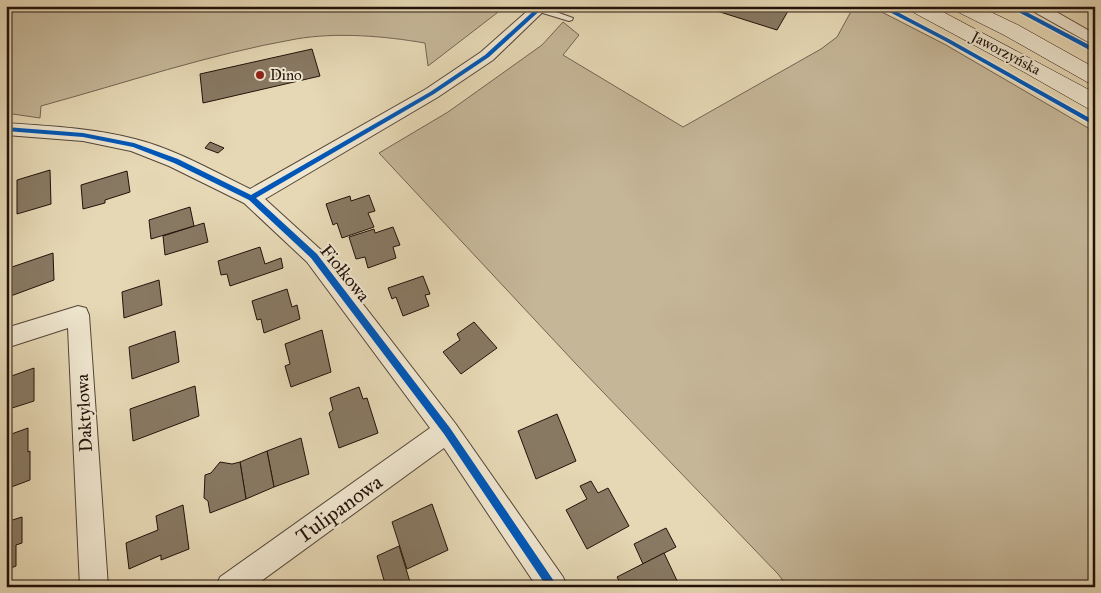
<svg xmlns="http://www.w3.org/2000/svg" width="1101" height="593" font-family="'IM FELL Great Primer',serif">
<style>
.green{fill:#c5b698;stroke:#746452}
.building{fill:#887963;stroke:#22120b}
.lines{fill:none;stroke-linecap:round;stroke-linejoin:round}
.service-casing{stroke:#534436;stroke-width:2}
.minor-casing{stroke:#534436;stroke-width:2}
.secondary-casing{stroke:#22120b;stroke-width:1}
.service{fill:#efe6cf;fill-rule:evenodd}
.minor{fill:#efe6cf;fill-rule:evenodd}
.secondary{fill:#efe6cf;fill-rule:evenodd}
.cycleway-casing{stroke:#efe6cf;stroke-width:3}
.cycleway{fill:#0057b8;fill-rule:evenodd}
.poi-dot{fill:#8f2418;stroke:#efe6cf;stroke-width:2}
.labels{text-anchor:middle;stroke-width:4;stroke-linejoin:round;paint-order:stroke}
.far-street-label{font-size:15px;fill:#22120b;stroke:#efe6cf}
.far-poi-label{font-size:15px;fill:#22120b;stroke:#efe6cf;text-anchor:start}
.street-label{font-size:18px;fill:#22120b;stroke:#efe6cf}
.near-street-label{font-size:21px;fill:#22120b;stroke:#efe6cf}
</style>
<rect width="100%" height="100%" fill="#e6d8b5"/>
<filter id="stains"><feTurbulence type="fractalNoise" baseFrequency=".004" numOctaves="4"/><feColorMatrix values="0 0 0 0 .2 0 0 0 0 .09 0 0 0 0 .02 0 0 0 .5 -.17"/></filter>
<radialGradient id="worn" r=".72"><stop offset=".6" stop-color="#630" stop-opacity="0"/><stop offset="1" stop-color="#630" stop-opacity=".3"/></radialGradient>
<g class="green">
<path d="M6,6H506L428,66L425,43C384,36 337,32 296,39C210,54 125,83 41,106L40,118L6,113Z"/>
<path d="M854,6H870L946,45L1095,132V587H788L778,574L577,365L379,153L448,112L500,75L542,45L563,22L579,35L563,55L683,127L821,49L837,37Z"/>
</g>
<g class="building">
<path d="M701,6H791L777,30Z"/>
<path d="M312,49L320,76L203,103L200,74Z"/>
<path d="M210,142L224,148L218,153L205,148Z"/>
<path d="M50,170L51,204L17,214V180Z"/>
<path d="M127,171L130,192L105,200V203L83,209L81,185Z"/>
<path d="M369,195L375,211L368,213L374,227L342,238L337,223L333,225L326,204L350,196L351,201Z"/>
<path d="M190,207L194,226L151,239L149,220Z"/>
<path d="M204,223L208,242L165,255L163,236Z"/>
<path d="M393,227L400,245L393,247L396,258L368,268L365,257L356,259L349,237L374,229L375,233Z"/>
<path d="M260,247L265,264L281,258L283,268L230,286L227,274L221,275L218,261Z"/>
<path d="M53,253L54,280L8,297L9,268Z"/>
<path d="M423,276L430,294L425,295L429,306L403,316L396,297L392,299L388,288Z"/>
<path d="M159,280L162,305L124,318L122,292Z"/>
<path d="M287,289L292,307L297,305L300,319L264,333L261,319L257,320L252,301Z"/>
<path d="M474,322L497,348L461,374L443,352L460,340L457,334Z"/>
<path d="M322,330L331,372L291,387L285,366L290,364L285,344Z"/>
<path d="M175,331L179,362L132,379L129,347Z"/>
<path d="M34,368V401L9,409V417H6V378Z"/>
<path d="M195,386L199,416L133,441L130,409Z"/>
<path d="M359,387L363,399L367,398L378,433L339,448L329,413L333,410L330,398Z"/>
<path d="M557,414L576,461L536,479L518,431Z"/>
<path d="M28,428V452L30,451V480L6,489V436Z"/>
<path d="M301,438L309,474L274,487L267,451Z"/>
<path d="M267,451L274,487L246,499L240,462Z"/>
<path d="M220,462L232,464L240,462L246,499L210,513L208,501L204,498L205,475L211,473Z"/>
<path d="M591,481L598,493L608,488L629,526L587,549L566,510L587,499L580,486Z"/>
<path d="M432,504L448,550L407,569L392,522Z"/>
<path d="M183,505L189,549L161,560V555L129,569L126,543L158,530L156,516Z"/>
<path d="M22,517V543L16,545V566L6,570V522Z"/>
<path d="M666,528L676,547L643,564L634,544Z"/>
<path d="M399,546L410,582L400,587H386L377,556Z"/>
<path d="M664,553L680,587H622L617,577Z"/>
</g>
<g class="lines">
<g class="service-casing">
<path id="service" d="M536,7H542L573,18L572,20L569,21L536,11Z"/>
</g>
<g class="minor-casing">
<g id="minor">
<path d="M533,6H549L493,60L438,97L265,199L321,250L455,423L563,577L567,587H537L444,448L253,587H216L220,577L430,428L307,262L244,203L169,166L131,151L83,141L6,135V123C49,126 93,128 135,139C175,149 213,171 250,189L426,89L481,52Z"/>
<path d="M1027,6H1046L1095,34V46L1029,9Z"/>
<path d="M78,306L86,308L89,315L108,587H80L68,328L6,348V328Z"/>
</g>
</g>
<g class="secondary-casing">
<g id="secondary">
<path d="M906,6H932L1095,93V111L1087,108L1024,72L909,10Z"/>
<path d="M951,6H978L1018,25L1095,68V84L1087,82L1004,35L954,10Z"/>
</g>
</g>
<use href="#service" class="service"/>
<use href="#minor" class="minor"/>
<use href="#secondary" class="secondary"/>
<g class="cycleway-casing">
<g id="cycleway">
<path d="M539,6H545L489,57L434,94L256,198L317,254L450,428L558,587H547L444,434L311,258L249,200L174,163L133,147L83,137L6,131V127L83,133L134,143L178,159L251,195L430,92L485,55Z"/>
<path d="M878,6H886L949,39L1095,121V126L945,41Z"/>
<path d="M1007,6H1015L1095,48V53Z"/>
</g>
</g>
<use href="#cycleway" class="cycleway"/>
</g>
<circle class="poi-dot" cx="260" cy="75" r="5"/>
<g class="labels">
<g class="far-street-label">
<text transform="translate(1006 53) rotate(28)" y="5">Jaworzyńska</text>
</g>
<g class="far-poi-label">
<text x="270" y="80">Dino</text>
</g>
<g class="street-label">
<text transform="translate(345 273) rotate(51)" y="6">Fiołkowa</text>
<text transform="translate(84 413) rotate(-93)" y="6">Daktylowa</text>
</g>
<g class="near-street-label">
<text transform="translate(339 509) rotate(-36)" y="7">Tulipanowa</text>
</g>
</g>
<rect width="1101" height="593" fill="none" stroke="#e6d8b5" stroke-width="25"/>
<rect x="8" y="8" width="1086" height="578" fill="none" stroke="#22120b" stroke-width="2.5"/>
<rect x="12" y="12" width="1076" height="568" fill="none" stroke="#22120b"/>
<rect width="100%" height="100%" filter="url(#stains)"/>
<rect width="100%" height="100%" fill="url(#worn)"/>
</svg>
